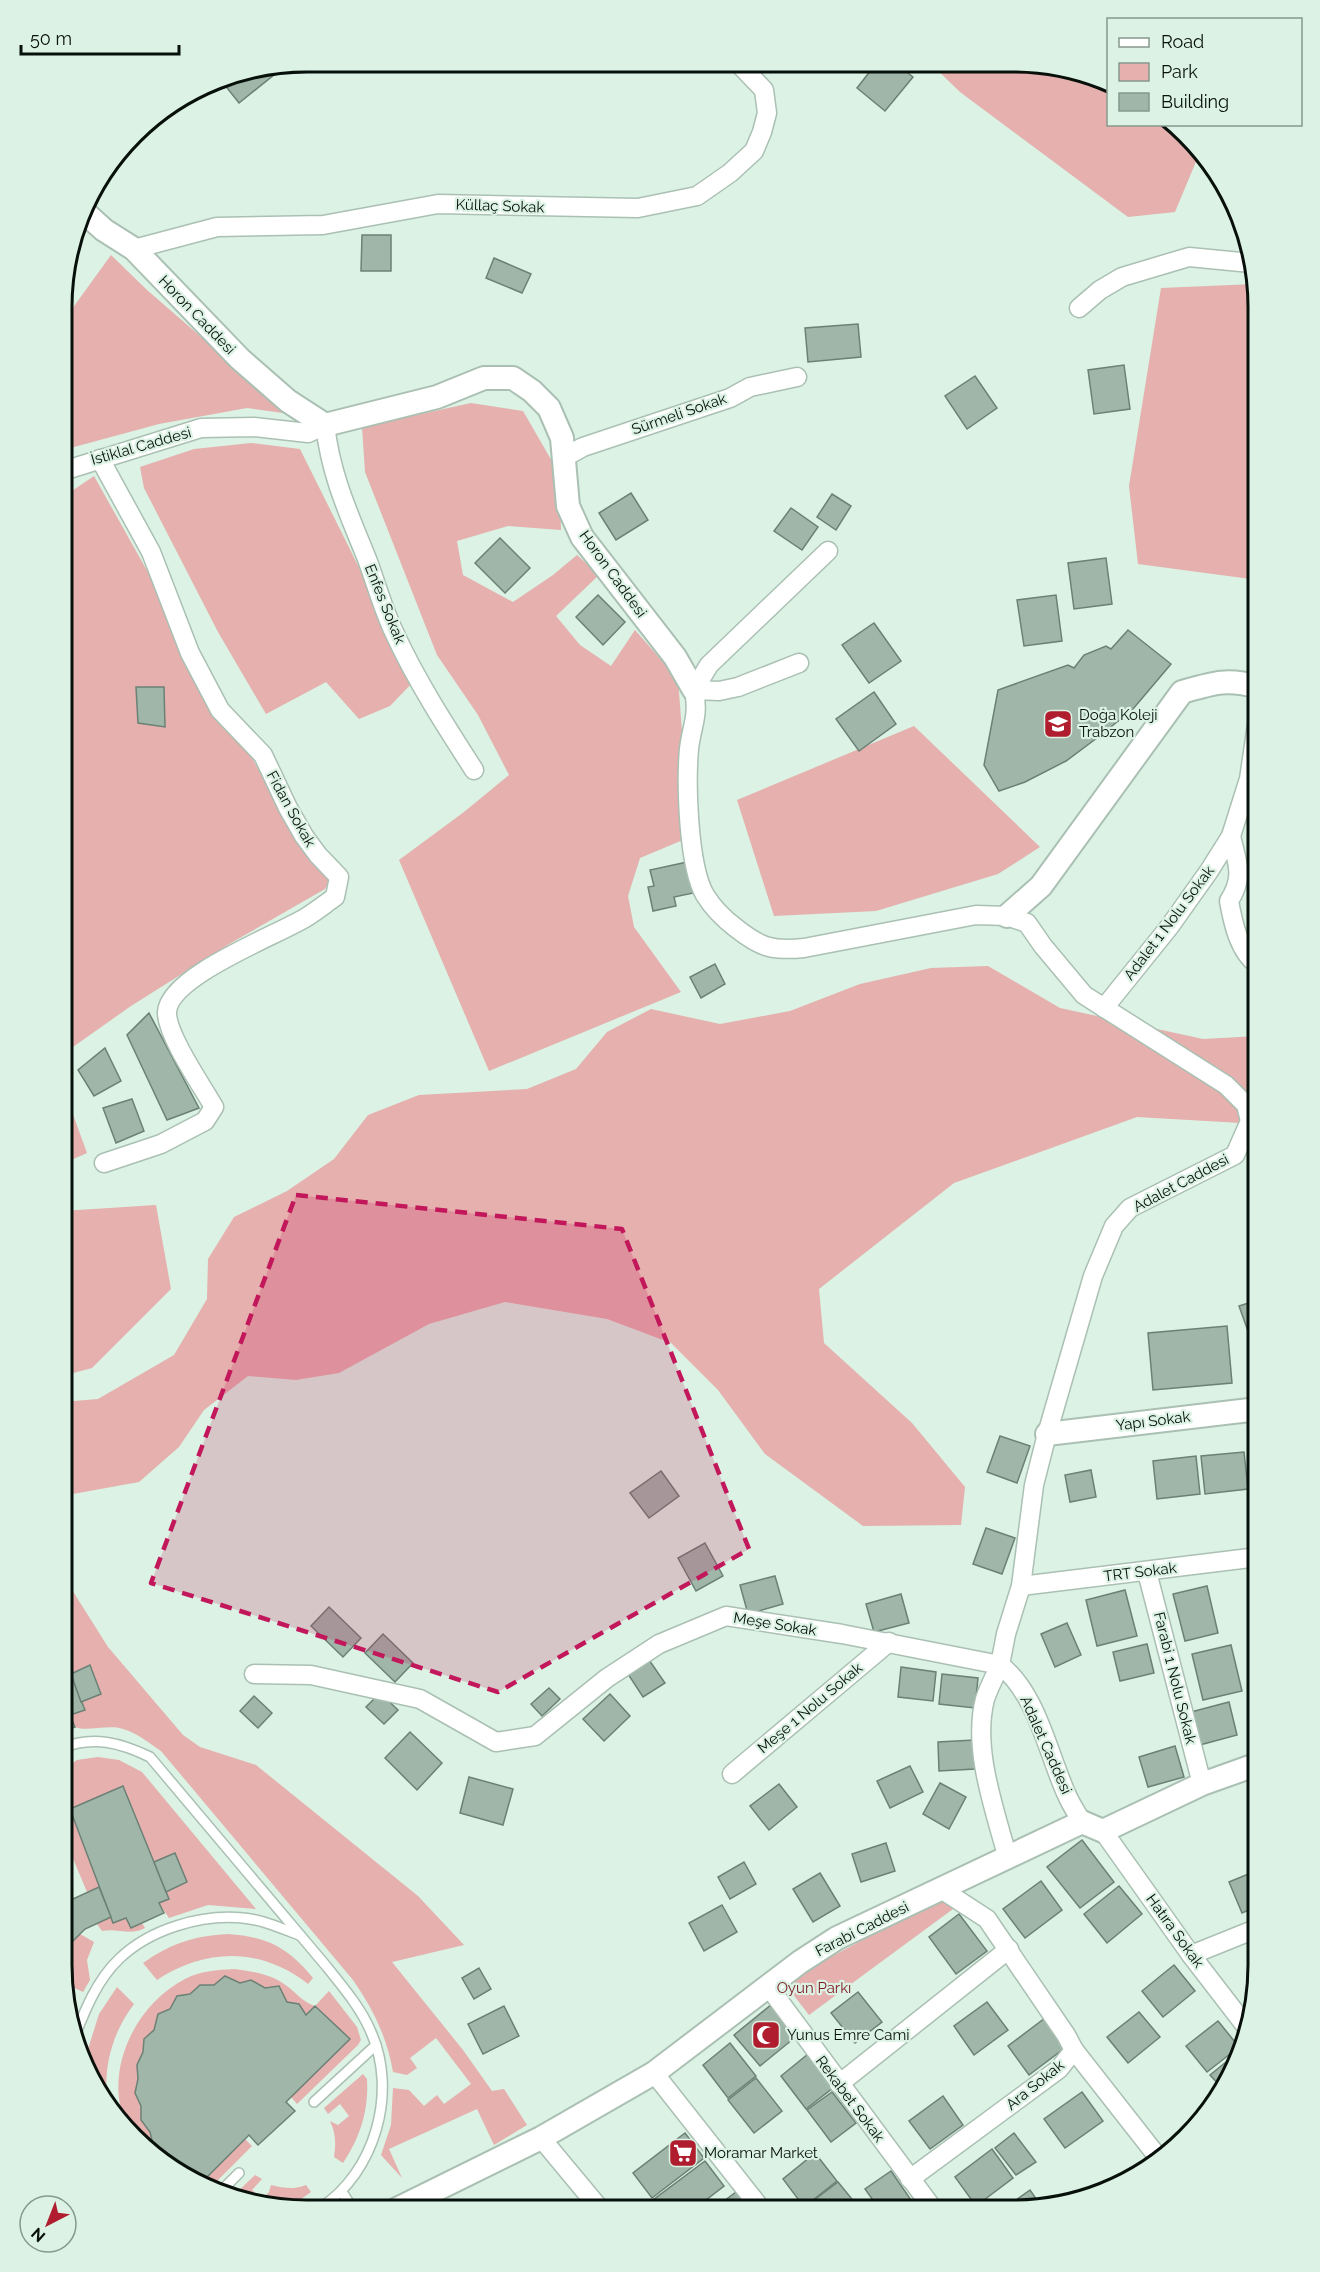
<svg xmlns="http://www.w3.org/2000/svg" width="1320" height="2272" font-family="Raleway,sans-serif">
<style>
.green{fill:#e5b0ad}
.building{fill:#9fb6a9;stroke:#6c8175;stroke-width:1.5}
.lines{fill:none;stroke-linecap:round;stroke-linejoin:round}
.service-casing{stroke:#aac0b3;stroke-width:12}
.minor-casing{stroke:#aac0b3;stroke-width:21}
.tertiary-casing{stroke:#aac0b3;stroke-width:26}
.service{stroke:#fff;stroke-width:9}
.minor{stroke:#fff;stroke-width:18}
.tertiary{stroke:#fff;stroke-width:22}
.marked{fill:#c2185b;fill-opacity:0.2;stroke:#c2185b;stroke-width:4.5;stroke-dasharray:12 8;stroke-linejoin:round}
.labels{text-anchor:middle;stroke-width:4.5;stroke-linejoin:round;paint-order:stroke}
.street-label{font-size:15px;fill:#08100b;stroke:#dbf2e4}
.poi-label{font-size:15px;fill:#08100b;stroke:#dbf2e4;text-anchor:start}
.park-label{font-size:15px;fill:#7d1a22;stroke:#dbf2e4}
.rim{fill:none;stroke:#08100b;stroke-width:3}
</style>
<rect width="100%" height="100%" fill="#dbf2e4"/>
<g class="green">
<path d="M932,65L1060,66L1108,82V124L1177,125L1200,152L1175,212L1128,217L960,92Z"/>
<path d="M111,255L147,290L290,414L247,408L159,424L63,450L64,320Z"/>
<path d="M1255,284L1258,307V580L1138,564L1129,486L1161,288Z"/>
<path d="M471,403L523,411L560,475L561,530L508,526L457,541L463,575L513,602L553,575L577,555L599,575L556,616L580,645L611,666L635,630L678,679L690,837L640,858L628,896L634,927L681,992L489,1071L399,860L464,812L509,775L478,715L437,655L365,472L362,427Z"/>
<path d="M251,443L300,449L415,680L390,706L359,719L326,682L266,714L218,632L144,488L140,467L194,449Z"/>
<path d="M94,476L284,815L335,872L325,889L231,943L131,1006L63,1054V497Z"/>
<path d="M914,726L1040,847L998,874L876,911L774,916L737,800Z"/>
<path d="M988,966L1060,1008L1203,1039L1258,1036V1124L1137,1117L954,1183L819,1289L824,1343L912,1423L965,1487L961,1525L863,1526L765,1454L718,1390L671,1343L607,1319L505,1302L429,1324L339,1373L296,1380L248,1376L204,1410L179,1447L139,1482L62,1496V1402L98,1399L174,1355L207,1299L208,1259L234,1217L287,1191L334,1159L368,1115L419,1095L527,1089L576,1069L607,1032L651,1009L720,1024L790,1011L860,984L931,968Z"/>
<path d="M63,1087L87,1153L62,1164Z"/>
<path d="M156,1205L171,1289L92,1368L62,1376V1211Z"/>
<path d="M62,1574L108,1647L183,1735L200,1747L256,1765L418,1896L464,1945L392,1962L463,2050L492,2091L504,2089L527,2125L494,2145L477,2109L389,2149L402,2178L381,2155L391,2125L393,2088L409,2090L424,2106L437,2095L444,2104L471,2084L436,2038L410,2058L417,2068L407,2075L393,2072C387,2037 373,2009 353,1980L161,1751C149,1743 137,1733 123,1729C109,1724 85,1732 75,1727L70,1715L84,1710L81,1702L101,1693L90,1665L71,1674L62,1652Z"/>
<path d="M98,1757L119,1760L142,1772L256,1909L208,1905L169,1918L159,1903L169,1899L166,1892L187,1882L175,1854L154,1862L123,1786L70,1809L99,1887L87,1892L62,1832V1770L77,1760Z"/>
<path d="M941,1898L953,1909L809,2015L792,1993L797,1975Z"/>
<path d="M111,1917L126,1918L142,1923L145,1928C130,1936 118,1928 102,1931L97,1924Z"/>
<path d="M80,1934L94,1942L87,1960L90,1980L83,1992L64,1983C60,1958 61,1953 80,1934Z"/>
<path d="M228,1934C267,1937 288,1947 313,1978L308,1984C261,1947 206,1948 157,1980L143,1963C172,1943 194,1936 228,1934Z"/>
<path d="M234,1969C251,1971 270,1974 284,1984C295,1991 302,2002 315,2006L329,1991L357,2027L361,2040L358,2045L297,2104L291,2097L349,2039L316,2006L306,2015L299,2004L287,2002L279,1986L265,1988L252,1980L240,1983L225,1977L214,1985H200L190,1994L177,1996L170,2009L158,2014L154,2030L145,2039L143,2052L137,2065L138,2079L135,2093L141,2106V2120L150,2132L153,2145L163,2152L156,2159C148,2150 133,2140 128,2129C101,2075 134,2005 185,1979C200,1971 217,1970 234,1969Z"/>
<path d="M117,1987L134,2004C112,2033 102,2069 108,2106L84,2062L99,2014Z"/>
<path d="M363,2074L367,2079C369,2110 360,2138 343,2163L334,2157C336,2144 336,2134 330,2121L338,2125L349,2116L340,2104L328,2114L324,2108Z"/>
<path d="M245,2139L252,2146L209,2189L200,2184Z"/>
<path d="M255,2175L262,2179L252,2190L262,2199L269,2192L271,2185C284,2188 293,2190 306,2185L311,2192C280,2216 267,2206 232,2197Z"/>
</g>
<g class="building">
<path d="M875,65H898L913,77L885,111L857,88Z"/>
<path d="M278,67L280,70L239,103L220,79Z"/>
<path d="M362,235H391V271H361Z"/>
<path d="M494,258L531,274L522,293L486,278Z"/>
<path d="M858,324L861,357L808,362L805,328Z"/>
<path d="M1124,365L1130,409L1094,414L1088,370Z"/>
<path d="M975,376L997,408L967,429L945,396Z"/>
<path d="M631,493L648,520L616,540L599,513Z"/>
<path d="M832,494L851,506L836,530L817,517Z"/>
<path d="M791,508L818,527L802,550L774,531Z"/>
<path d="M500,538L530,568L505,593L475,563Z"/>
<path d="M1106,558L1112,604L1074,609L1068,563Z"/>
<path d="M598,595L625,622L603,645L576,617Z"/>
<path d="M1056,595L1062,641L1024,646L1017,600Z"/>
<path d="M874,623L901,661L869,683L842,645Z"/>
<path d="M1128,630L1171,664L1133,709L1101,735L1066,761L1025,782L999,791L984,765L998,690L1068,665L1074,668L1084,655L1106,646L1111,649Z"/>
<path d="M136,687H164L165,727L138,723Z"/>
<path d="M874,692L896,724L859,751L836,719Z"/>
<path d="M692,861L698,892L674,897L676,906L653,911L648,887L654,886L650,870Z"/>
<path d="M715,964L725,984L701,998L690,977Z"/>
<path d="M149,1013L199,1108L167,1120L127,1035Z"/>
<path d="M105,1048L121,1081L94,1096L78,1070Z"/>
<path d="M132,1099L144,1131L116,1143L103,1108Z"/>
<path d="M1258,1300V1359L1239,1306Z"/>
<path d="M1227,1326L1232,1383L1153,1390L1148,1333Z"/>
<path d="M1000,1436L1030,1446L1017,1483L987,1472Z"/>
<path d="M1244,1452L1248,1489L1205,1494L1201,1456Z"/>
<path d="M1196,1456L1200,1494L1157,1499L1153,1461Z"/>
<path d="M1091,1470L1096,1497L1070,1502L1065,1475Z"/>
<path d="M661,1471L679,1496L649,1518L630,1493Z"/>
<path d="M986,1528L1015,1538L1002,1574L973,1564Z"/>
<path d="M705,1543L723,1576L696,1591L678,1558Z"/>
<path d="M775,1576L783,1604L748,1614L740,1585Z"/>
<path d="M1207,1586L1218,1633L1185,1641L1173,1594Z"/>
<path d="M1125,1590L1137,1636L1097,1646L1086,1600Z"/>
<path d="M901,1594L909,1623L874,1632L866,1604Z"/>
<path d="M329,1607L361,1638L343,1657L311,1626Z"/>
<path d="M1067,1623L1081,1655L1055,1667L1041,1634Z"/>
<path d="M383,1634L413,1663L395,1682L365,1653Z"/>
<path d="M1147,1644L1154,1673L1120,1681L1113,1652Z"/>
<path d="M1231,1645L1242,1691L1203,1700L1192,1654Z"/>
<path d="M62,1652L85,1710L70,1715L75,1727L62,1732Z"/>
<path d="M647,1657L665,1683L643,1697L626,1671Z"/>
<path d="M90,1665L101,1694L81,1702L71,1674Z"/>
<path d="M901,1667L936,1672L933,1701L898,1697Z"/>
<path d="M942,1674L978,1678L975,1708L939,1704Z"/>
<path d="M549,1688L560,1699L542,1716L531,1704Z"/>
<path d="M380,1693L398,1710L384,1724L366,1707Z"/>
<path d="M610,1694L630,1716L604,1741L583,1719Z"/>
<path d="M254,1696L272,1713L258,1728L240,1711Z"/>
<path d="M1229,1702L1237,1735L1196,1746L1187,1713Z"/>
<path d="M410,1732L442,1763L417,1790L385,1758Z"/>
<path d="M974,1740L975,1769L939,1771L938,1742Z"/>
<path d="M1175,1746L1184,1777L1148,1787L1139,1757Z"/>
<path d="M910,1766L923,1792L890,1808L877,1781Z"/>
<path d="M469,1777L513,1789L503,1825L460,1813Z"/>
<path d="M940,1783L966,1797L949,1829L923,1814Z"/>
<path d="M779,1784L797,1807L769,1830L750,1806Z"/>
<path d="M123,1786L169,1899L159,1903L164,1913L131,1928L126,1918L113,1923L70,1809Z"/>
<path d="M1082,1840L1114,1882L1080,1908L1047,1867Z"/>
<path d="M886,1843L895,1871L861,1882L852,1854Z"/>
<path d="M175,1853L187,1882L166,1892L154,1862Z"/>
<path d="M744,1862L756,1884L730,1899L718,1877Z"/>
<path d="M1258,1870V1906L1242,1913L1229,1882Z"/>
<path d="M820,1873L840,1906L813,1922L793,1889Z"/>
<path d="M1041,1881L1062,1910L1025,1938L1003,1909Z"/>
<path d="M1119,1886L1142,1914L1107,1943L1084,1914Z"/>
<path d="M99,1887L111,1917L85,1929L67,1947L62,1957V1904Z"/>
<path d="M722,1905L737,1932L704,1951L689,1923Z"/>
<path d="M959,1914L987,1951L956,1974L929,1937Z"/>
<path d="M1174,1965L1195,1991L1163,2017L1142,1991Z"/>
<path d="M479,1968L491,1989L474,1999L462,1978Z"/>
<path d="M225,1976L240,1983L251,1980L265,1988L279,1986L287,2002L299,2004L306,2015L315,2006L350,2039L286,2102L295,2111L258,2145L249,2135L200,2184L156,2159L163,2152L153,2145L150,2132L141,2120V2106L135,2093L138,2079L137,2065L143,2052L144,2039L154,2030L158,2014L170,2009L177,1996L190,1994L200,1985H214Z"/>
<path d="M858,1992L882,2022L855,2043L831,2013Z"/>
<path d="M987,2002L1008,2030L974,2055L954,2026Z"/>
<path d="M772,2004L798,2035L760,2066L734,2035Z"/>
<path d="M504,2006L519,2036L483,2054L468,2024Z"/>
<path d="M1139,2012L1160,2037L1128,2063L1107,2037Z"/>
<path d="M1045,2018L1066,2047L1029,2075L1008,2046Z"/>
<path d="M1218,2021L1239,2047L1207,2072L1186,2046Z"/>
<path d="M730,2043L756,2076L728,2098L703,2065Z"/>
<path d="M1242,2049V2050L1222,2088L1210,2075Z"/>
<path d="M808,2054L834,2087L806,2109L781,2076Z"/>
<path d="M756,2078L782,2111L754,2133L728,2100Z"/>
<path d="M832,2092L856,2123L831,2142L807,2110Z"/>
<path d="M1082,2092L1103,2121L1065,2148L1044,2119Z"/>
<path d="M943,2096L963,2125L930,2149L909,2121Z"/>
<path d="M685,2133L704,2158L652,2198L633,2173Z"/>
<path d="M1014,2133L1036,2162L1016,2175L995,2148Z"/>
<path d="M992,2149L1013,2178L976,2206L955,2177Z"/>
<path d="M815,2153L837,2181L804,2207L783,2179Z"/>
<path d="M705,2161L724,2186L693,2210L660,2209L653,2200Z"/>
<path d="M891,2171L911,2200L896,2210H880L865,2189Z"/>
<path d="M838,2182L860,2209L807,2210L805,2207Z"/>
<path d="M1030,2190L1041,2206L1002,2210Z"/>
<path d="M736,2192L750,2210H712Z"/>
</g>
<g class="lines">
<g class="service-casing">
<g id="service">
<path d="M62,1748C93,1735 121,1743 150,1757L327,1967C343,1987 361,2008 371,2032C398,2092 375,2173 320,2208"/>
<path d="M74,2038C85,2010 97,1980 119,1959C150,1929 201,1914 243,1918C263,1920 281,1928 299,1935"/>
<path d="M314,2102L376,2045"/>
<path d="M342,2192L353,2209"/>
<path d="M219,2193L239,2173"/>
</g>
</g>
<g class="minor-casing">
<g id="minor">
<path d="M134,249L217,227L323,225L438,204L638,208L697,196L730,173L754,151L762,132L767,113L764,90L739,64"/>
<path d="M1079,308L1100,290L1122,277L1189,257L1251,263"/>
<path d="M563,458L583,447L730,398L750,387L797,377"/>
<path d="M100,459L151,552L190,653L220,710L263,755L288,808L304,836L318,855L339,877L335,897C325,904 315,912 305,918C275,936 169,976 167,1012C166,1034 202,1086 214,1107L205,1121L161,1144L104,1163"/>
<path d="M63,471L201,428L254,427L308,433L325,425C331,476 348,512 367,559C376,583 383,609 394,632C416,680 445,725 474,770"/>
<path d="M694,690C699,717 692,724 689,749C686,783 688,866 705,895C713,908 724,919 736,928C761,948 773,951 804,948L976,915L1007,916L1027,923L1043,946L1084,995L1226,1085L1246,1105L1250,1121L1235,1155L1130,1208L1114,1226L1093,1276L1047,1434L1034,1485L1021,1586L1006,1634L1000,1665C1036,1692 1048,1753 1066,1793C1070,1803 1076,1812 1082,1822"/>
<path d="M694,690L709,665L828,551"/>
<path d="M694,690L719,691L738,687L799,663"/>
<path d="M1231,836C1237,863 1245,876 1229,901C1233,923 1239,952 1258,965"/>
<path d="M1104,1008L1170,926L1209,871L1231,836L1249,779L1258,718"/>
<path d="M1147,1572L1202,1784"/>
<path d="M1021,1586L1258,1557"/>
<path d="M254,1674L311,1675L420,1699L496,1742L535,1736L607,1678L659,1644L726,1616L842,1634L1000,1665C995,1676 989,1687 985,1699C972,1749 995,1810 1008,1859"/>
<path d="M732,1774L889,1642"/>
<path d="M1103,1831L1191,1955L1248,2029"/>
<path d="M1191,1955L1258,1928"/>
<path d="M768,1986L934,2210"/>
<path d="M1074,2050L1161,2161"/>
<path d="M654,2073L762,2210"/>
<path d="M839,2084L1009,1949"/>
<path d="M541,2138L600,2209"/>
<path d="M910,2179L1059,2069L1074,2050L1066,2035L987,1919L941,1889"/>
</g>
</g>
<g class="tertiary-casing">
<g id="tertiary">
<path d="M83,211L104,230L134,249L240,359L288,401L325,425L437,397L484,378H513L532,391L549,408L562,438L568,506L582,537L675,657L694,690"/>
<path d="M1007,916L1041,886L1182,692C1213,683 1227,678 1258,687"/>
<path d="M1047,1434L1258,1409"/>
<path d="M397,2209L541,2138L654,2073L800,1962L837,1938L1082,1822L1103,1831L1202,1784L1258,1764"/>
</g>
</g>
<use href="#service" class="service"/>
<use href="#minor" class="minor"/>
<use href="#tertiary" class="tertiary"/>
</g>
<path class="marked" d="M296,1195L622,1229L749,1549L498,1692L151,1583Z"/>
<defs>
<g id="school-square" transform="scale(1.5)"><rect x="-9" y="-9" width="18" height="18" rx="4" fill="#b01d2e" stroke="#dbf2e4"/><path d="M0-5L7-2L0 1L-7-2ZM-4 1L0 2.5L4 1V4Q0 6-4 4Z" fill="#fff"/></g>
<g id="mosque-square" transform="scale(1.5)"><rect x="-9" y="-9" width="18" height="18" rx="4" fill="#b01d2e" stroke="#dbf2e4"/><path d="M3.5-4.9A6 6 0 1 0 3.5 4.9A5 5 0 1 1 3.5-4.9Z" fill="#fff"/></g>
<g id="supermarket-square" transform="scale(1.5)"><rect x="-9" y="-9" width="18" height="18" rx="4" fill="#b01d2e" stroke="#dbf2e4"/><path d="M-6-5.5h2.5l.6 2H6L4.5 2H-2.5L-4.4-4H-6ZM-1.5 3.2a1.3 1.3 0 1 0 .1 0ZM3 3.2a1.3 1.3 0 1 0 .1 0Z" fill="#fff"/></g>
</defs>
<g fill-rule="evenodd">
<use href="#school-square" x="1058" y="724"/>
<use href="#mosque-square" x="766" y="2035"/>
<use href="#supermarket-square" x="683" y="2153"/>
</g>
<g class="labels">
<g class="street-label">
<text transform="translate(500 206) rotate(2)" y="5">Küllaç Sokak</text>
<text transform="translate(197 315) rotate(46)" y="5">Horon Caddesi</text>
<text transform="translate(679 414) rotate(-19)" y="5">Sürmeli Sokak</text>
<text transform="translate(141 446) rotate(-16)" y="5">İstiklal Caddesi</text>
<text transform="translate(613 574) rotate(54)" y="5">Horon Caddesi</text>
<text transform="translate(385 604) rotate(68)" y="5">Enfes Sokak</text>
<text transform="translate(291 809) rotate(61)" y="5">Fidan Sokak</text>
<text transform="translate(1169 923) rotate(-53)" y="5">Adalet 1 Nolu Sokak</text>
<text transform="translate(1181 1183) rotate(-28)" y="5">Adalet Caddesi</text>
<text transform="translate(1153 1421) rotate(-7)" y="5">Yapı Sokak</text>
<text transform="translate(1140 1572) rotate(-7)" y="5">TRT Sokak</text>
<text transform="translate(775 1624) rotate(9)" y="5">Meşe Sokak</text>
<text transform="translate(1175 1678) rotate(76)" y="5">Farabi 1 Nolu Sokak</text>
<text transform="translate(810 1708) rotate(-40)" y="5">Meşe 1 Nolu Sokak</text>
<text transform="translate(1046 1745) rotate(66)" y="5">Adalet Caddesi</text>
<text transform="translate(862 1929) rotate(-27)" y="5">Farabi Caddesi</text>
<text transform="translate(1175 1931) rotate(54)" y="5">Hatıra Sokak</text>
<text transform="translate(1035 2085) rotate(-39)" y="5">Ara Sokak</text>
<text transform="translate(850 2099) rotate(53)" y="5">Rekabet Sokak</text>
</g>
<g class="poi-label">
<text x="1079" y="720">Doğa Koleji<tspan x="1079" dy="17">Trabzon</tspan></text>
<text x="787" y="2040">Yunus Emre Cami</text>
<text x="704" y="2158">Moramar Market</text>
</g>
<g class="park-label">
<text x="814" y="1993">Oyun Parkı</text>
</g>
</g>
<path d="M0 0H1320V2272H0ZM307 72H1013A235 235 0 0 1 1248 307V1965A235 235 0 0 1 1013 2200H307A235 235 0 0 1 72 1965V307A235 235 0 0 1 307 72Z" fill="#dbf2e4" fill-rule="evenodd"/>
<path class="rim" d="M307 72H1013A235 235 0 0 1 1248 307V1965A235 235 0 0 1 1013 2200H307A235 235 0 0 1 72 1965V307A235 235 0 0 1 307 72Z"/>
<rect x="1107" y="18" width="195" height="108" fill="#dbf2e4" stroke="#87988d" stroke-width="1.5"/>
<rect x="1119" y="38" width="30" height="9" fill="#ffffff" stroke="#87988d" stroke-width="1.5"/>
<text x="1161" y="48" font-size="18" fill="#08100b">Road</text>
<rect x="1119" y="63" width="30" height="18" fill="#e5b0ad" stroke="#87988d" stroke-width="1.5"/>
<text x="1161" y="78" font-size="18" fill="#08100b">Park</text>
<rect x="1119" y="93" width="30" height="18" fill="#9fb6a9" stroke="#87988d" stroke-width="1.5"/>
<text x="1161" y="108" font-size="18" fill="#08100b">Building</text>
<g transform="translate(48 2224) rotate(222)"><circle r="28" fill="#dbf2e4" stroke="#87988d" stroke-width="1.5"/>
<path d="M0-4.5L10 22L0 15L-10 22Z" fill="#b01d2e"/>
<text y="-9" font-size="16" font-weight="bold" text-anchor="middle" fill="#08100b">N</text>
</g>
<path d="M21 45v9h158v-9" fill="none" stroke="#08100b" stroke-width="3"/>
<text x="30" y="45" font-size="18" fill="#08100b" stroke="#dbf2e4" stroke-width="4.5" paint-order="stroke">50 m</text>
</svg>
